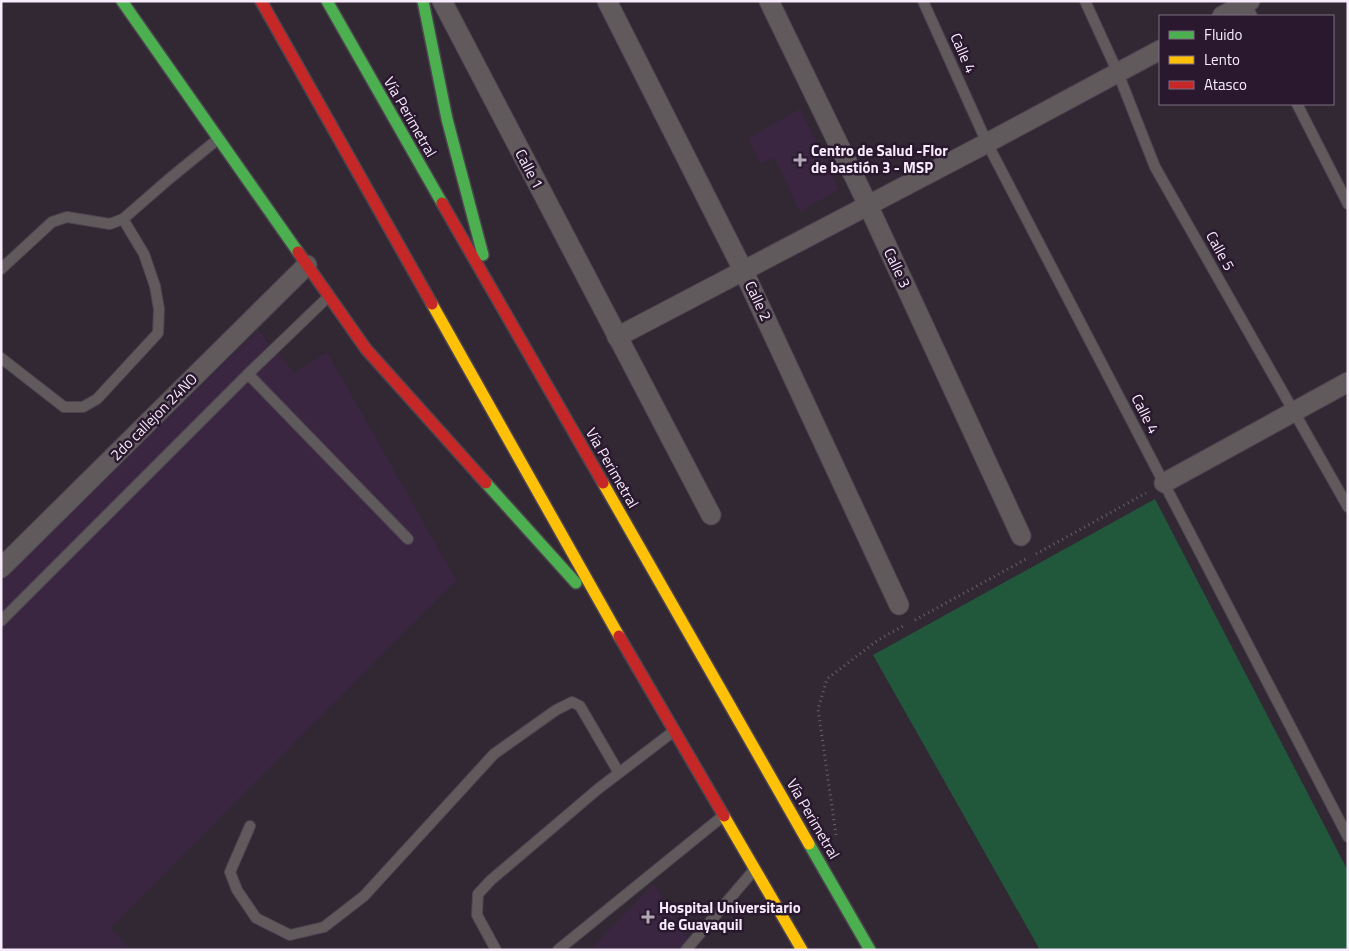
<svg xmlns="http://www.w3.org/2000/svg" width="1349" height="951" font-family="'Titillium Web',sans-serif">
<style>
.built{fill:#3b2642}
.green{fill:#21583c}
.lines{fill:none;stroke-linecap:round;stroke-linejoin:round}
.lane-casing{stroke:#4c444f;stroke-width:12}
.street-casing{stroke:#4c444f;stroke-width:21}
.fast-casing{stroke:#4c444f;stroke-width:14}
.slow-casing{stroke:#4c444f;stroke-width:14}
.jam-casing{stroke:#4c444f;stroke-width:14}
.path{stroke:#686367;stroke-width:3;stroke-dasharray:1 4;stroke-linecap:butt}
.lane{stroke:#605a5d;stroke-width:10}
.street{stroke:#605a5d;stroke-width:19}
.fast{stroke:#4caf50;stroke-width:11}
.slow{stroke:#ffc107;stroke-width:11}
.jam{stroke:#c62828;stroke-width:11}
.poi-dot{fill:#b2a7b6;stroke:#2a182f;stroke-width:2}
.labels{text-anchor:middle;stroke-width:5;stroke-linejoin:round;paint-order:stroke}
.street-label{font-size:15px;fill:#f8ecfc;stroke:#2a182f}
.poi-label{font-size:15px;font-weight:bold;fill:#f8ecfc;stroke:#2a182f;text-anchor:start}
</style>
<rect width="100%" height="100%" fill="#312834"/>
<g class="built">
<path d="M800,109L839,189L800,212L775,158L760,163L748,138Z"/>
<path d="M258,330L294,373L327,352L456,580L110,928L131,950H1V582Z"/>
<path d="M654,884L694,950H590Z"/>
</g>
<path class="green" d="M1155,499L1348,871V950H1040L873,655Z"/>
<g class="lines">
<g class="lane-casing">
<g id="lane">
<path d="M923,1L987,143L1348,837"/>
<path d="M1085,1L1118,73L1155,167L1348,507"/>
<path d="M1245,1L1252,16"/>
<path d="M1297,104L1348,204"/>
<path d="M1,269L52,222L67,217L110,224L123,219L169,179L218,139"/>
<path d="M1,358L64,407H83L97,399L158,333L159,309L155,286L144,254L123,219"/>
<path d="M248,374L408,539"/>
<path d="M1,621L248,374L328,297"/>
<path d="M250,826L230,872L237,890L256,918L290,935L324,927L364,896L494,754L556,710L572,702L580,706L619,773"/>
<path d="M496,950L477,915L478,894L491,880L598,789L674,731"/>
<path d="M558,950L723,816"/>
<path d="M686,950L754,870"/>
</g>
</g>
<g class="street-casing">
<g id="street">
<path d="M442,1L711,515"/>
<path d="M607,1L743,270L899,605"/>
<path d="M769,1L868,205L1021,536"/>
<path d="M1222,16L1250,1"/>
<path d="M617,337L987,143L1160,50"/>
<path d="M1164,483L1348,382"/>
<path d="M1,568L307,265"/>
</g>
</g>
<g class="fast-casing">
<g id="fast">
<path d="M122,1L298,252"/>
<path d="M327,1L442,203"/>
<path d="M423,1L447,119L483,255"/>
<path d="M486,483L576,583"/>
<path d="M809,844L870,950"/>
</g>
</g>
<g class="slow-casing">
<g id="slow">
<path d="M432,304L619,636"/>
<path d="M603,483L809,844"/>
<path d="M724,816L802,950"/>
</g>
</g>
<g class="jam-casing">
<g id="jam">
<path d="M261,1L432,304"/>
<path d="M442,203L603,483"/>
<path d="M298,252L366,349L486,483"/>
<path d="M619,636L724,816"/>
</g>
</g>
<g class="path">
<path d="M1036,554L1146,493"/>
<path d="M915,620L1028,558"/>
<path d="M836,835L818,709L827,679L878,640L903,626"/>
</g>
<use href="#lane" class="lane"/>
<use href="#street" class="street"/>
<use href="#fast" class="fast"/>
<use href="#slow" class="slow"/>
<use href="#jam" class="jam"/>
</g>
<g class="poi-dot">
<path d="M797.5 152.5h5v5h5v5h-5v5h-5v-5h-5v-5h5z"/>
<path d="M645.5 909.5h5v5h5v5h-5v5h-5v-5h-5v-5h5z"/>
</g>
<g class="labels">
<g class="street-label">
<text transform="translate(963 53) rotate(66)" y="5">Calle 4</text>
<text transform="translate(410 117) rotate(60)" y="5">Vía Perimetral</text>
<text transform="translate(529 169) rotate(62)" y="5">Calle 1</text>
<text transform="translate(1220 251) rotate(61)" y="5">Calle 5</text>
<text transform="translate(897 268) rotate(65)" y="5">Calle 3</text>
<text transform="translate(758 301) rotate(65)" y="5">Calle 2</text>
<text transform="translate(1145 414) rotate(63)" y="5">Calle 4</text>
<text transform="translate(154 417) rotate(-45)" y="5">2do callejon 24NO</text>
<text transform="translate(612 468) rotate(60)" y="5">Vía Perimetral</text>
<text transform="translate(813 819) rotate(60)" y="5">Vía Perimetral</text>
</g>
<g class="poi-label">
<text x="811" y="156">Centro de Salud -Flor<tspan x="811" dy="17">de bastión 3 - MSP</tspan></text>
<text x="659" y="913">Hospital Universitario<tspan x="659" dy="17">de Guayaquil</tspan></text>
</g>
</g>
<rect width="1349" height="951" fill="none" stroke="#f8ecfc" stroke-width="5"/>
<rect x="1159" y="15" width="175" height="90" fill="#2a182f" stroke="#7c6d81"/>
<rect x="1169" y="31" width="25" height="8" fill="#4caf50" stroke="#7c6d81"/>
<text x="1204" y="40" font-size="15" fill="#f8ecfc">Fluido</text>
<rect x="1169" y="56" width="25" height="8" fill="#ffc107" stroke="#7c6d81"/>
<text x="1204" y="65" font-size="15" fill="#f8ecfc">Lento</text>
<rect x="1169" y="81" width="25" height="8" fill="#c62828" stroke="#7c6d81"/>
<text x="1204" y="90" font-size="15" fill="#f8ecfc">Atasco</text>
</svg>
